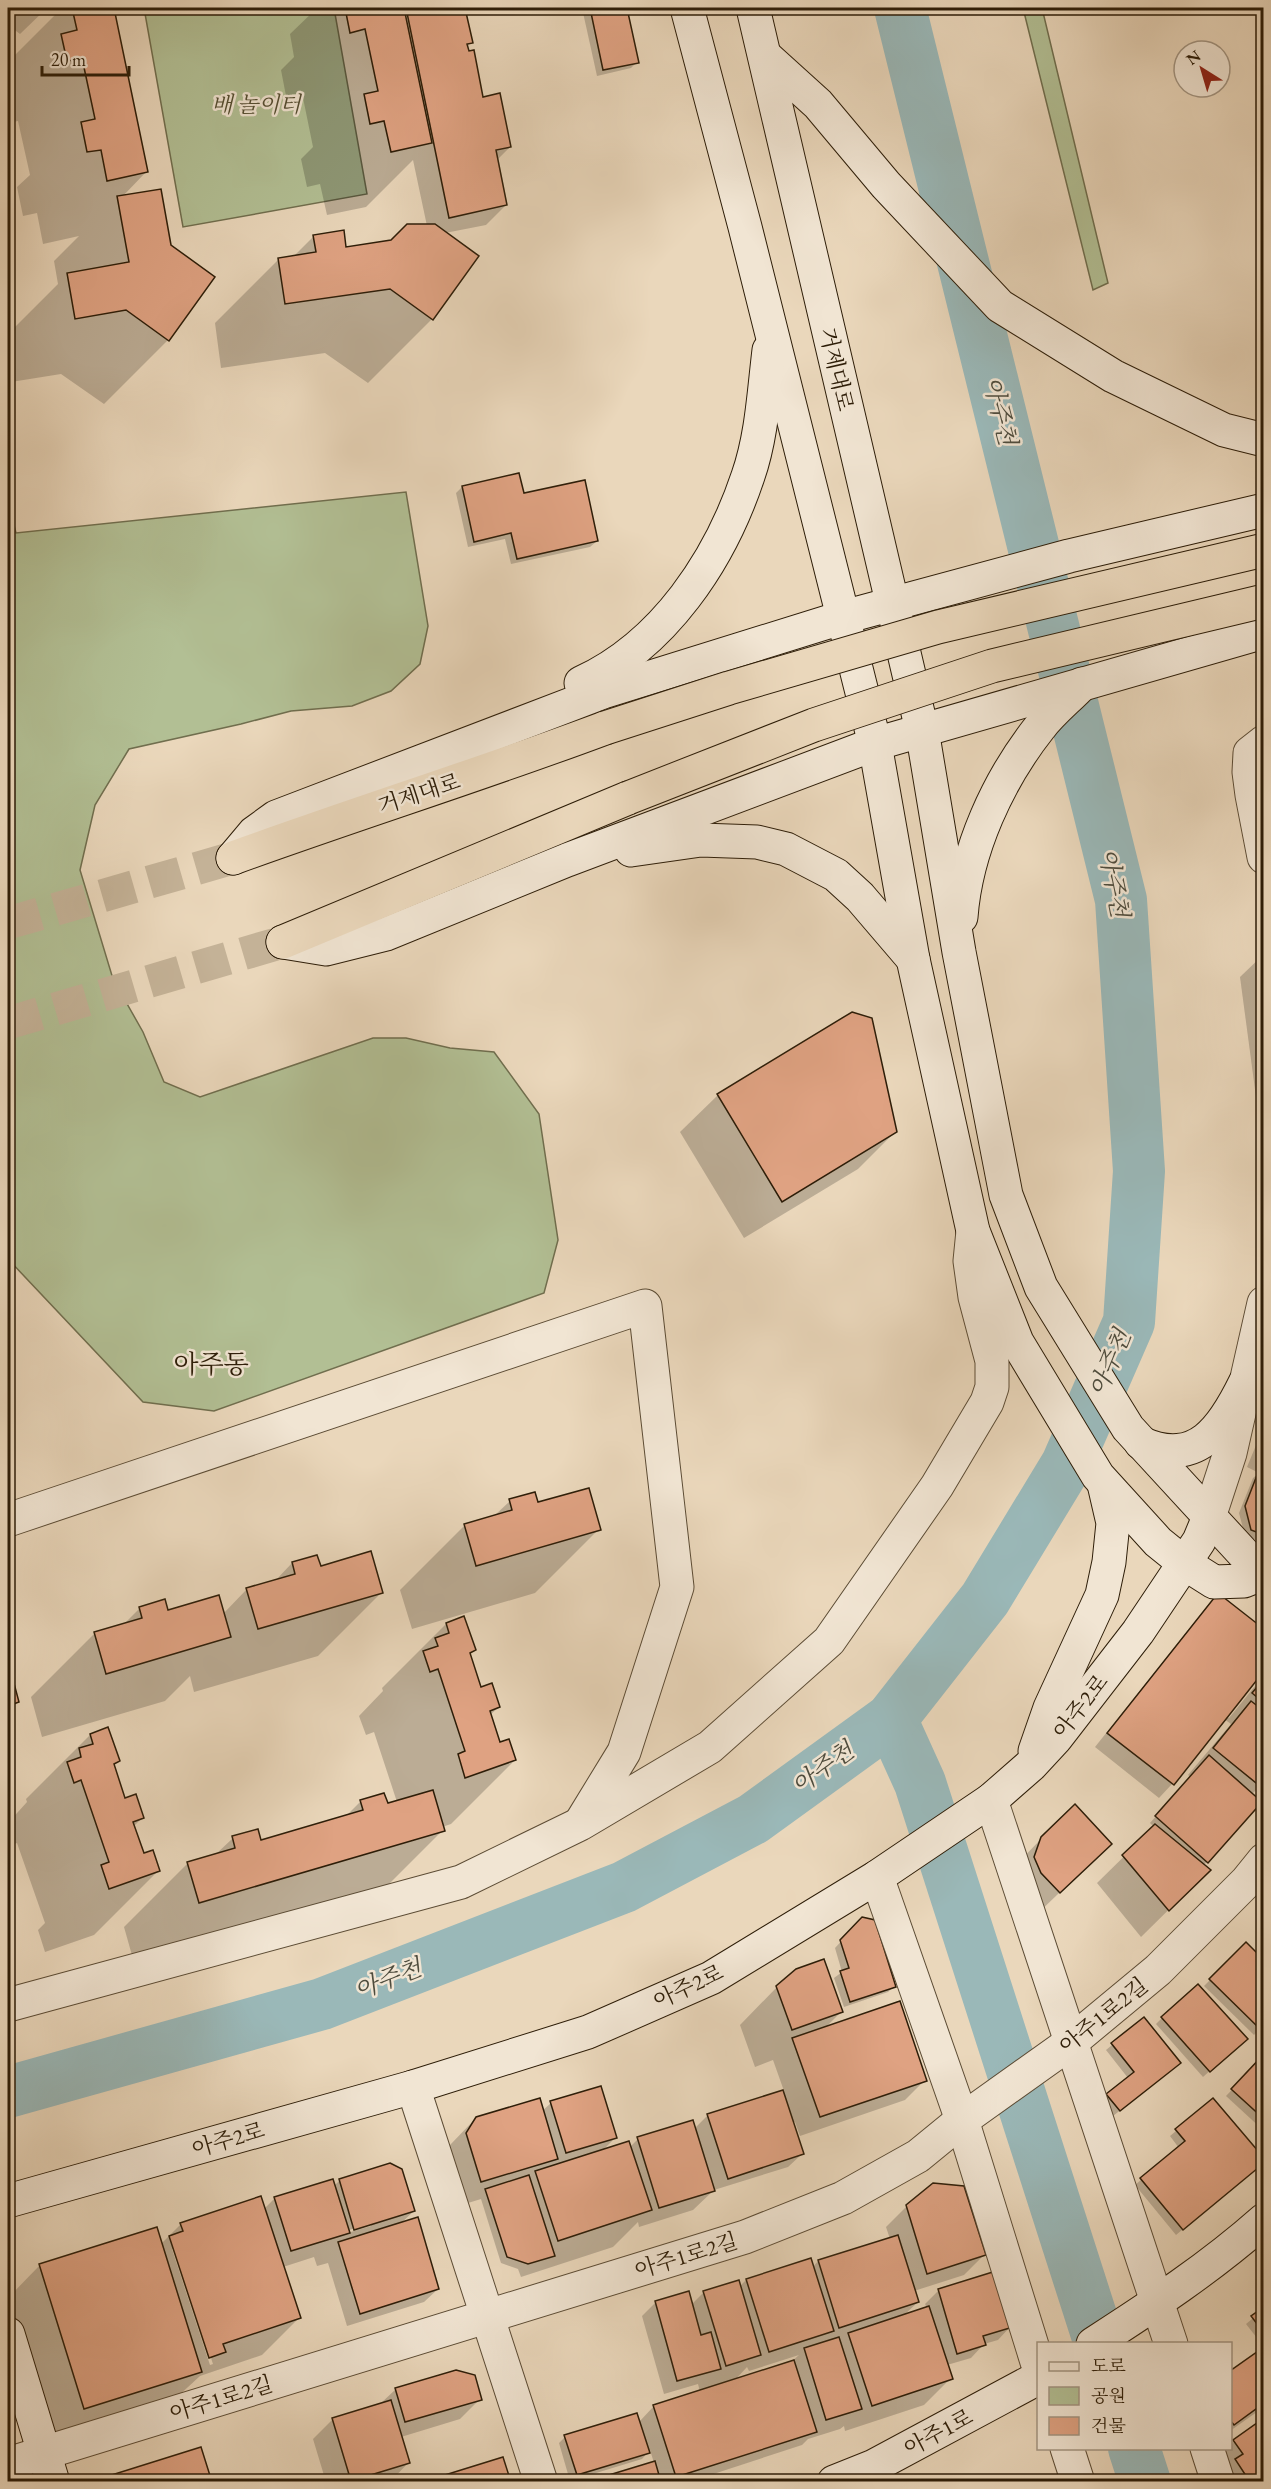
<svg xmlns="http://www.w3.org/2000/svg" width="1271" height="2489" font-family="'EB Garamond','Noto Serif KR',serif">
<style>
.green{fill:#b2bf94;stroke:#706e4e;stroke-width:1.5}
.shadow{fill:#0003;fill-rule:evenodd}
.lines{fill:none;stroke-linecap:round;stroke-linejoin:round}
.river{stroke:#9ab8b8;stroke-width:52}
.building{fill:#dfa282;stroke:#2d1d08;stroke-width:1.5}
.highway-tunnel{stroke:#c4b297;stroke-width:33;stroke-dasharray:33 16;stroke-linecap:butt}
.street-casing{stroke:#5c4c35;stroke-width:35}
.secondary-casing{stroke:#2d1d08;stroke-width:35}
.highway-casing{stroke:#2d1d08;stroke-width:35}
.street{stroke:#f1e5d3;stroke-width:33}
.secondary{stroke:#f1e5d3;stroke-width:33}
.highway{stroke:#ead7bb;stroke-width:33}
.highway-bridge-casing{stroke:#2d1d08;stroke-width:35;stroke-linecap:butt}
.highway-bridge{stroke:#ead7bb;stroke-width:33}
.labels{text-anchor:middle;stroke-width:5;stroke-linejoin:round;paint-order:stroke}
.park-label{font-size:22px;font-style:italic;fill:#554e32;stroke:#f1e5d3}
.street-label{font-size:22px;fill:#2d1d08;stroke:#f1e5d3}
.water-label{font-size:24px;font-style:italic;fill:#4e4c3d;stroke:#f1e5d3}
.quarter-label{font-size:26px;fill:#2d1d08;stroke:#f1e5d3}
</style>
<rect width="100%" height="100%" fill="#ead7bb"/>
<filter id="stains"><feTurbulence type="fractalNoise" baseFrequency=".00333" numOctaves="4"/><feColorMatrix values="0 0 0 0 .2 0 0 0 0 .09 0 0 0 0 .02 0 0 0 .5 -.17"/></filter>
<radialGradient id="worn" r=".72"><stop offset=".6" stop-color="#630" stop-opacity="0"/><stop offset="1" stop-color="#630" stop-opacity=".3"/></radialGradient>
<g class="green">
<path d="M144,8H334L367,194L183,227Z"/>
<path d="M1023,8H1042L1108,283L1093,290Z"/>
<path d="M406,492L428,626L420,664L391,691L352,706L291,711L241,724L129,749L95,805L80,870L113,979L143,1032L164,1082L200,1097L373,1038H406L450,1048L494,1052L539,1114L558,1240L544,1293L214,1411L143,1402L8,1259V502L16,533Z"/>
</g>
<g class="shadow">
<path d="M8,8H47L20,34L8,25Z"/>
<path d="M62,8H113L147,171L122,197L170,246L213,277L168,340L104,404L61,374L11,382L8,362V334L58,284L54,261L79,236L43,244L37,213L23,216L17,187L30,175L18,121L8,123V89L11,85L8,62Z"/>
<path d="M317,8H464L471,43L466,47L482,99L510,147L497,160L506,205L486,225L445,233L432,319L368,383L325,353L221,368L215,323L279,259L293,257L314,236L345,248L392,241L427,226L413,160L366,207L327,215L320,184L307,187L301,159L313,147L302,93L286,96L281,70L294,57L290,34Z"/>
<path d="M582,8H626L637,62L631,68L597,76Z"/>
<path d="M462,487L523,495L597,541L590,547L511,564L505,539L468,547L456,493Z"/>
<path d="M1264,954V1157L1240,977Z"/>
<path d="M853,1013L895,1132L858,1169L744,1238L680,1132L718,1095Z"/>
<path d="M1264,1426V1543L1245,1536L1239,1513L1253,1478L1259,1473L1247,1467Z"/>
<path d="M510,1501L599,1529L535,1593L412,1629L400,1590L464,1526L493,1517Z"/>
<path d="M316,1557L320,1568L382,1592L318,1656L194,1692L190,1676L165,1701L42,1737L31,1697L95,1633L123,1625L140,1608L167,1612L223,1614L247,1589L275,1581L292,1563Z"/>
<path d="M1218,1595L1226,1716L1229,1718L1264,1675V1782L1252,1794L1260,1802L1203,1866L1209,1870L1141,1937L1097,1883L1154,1827L1150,1823L1191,1777L1188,1775L1231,1724L1224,1719L1172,1784L1159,1798L1095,1747L1205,1609Z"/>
<path d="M446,1624L474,1650L469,1655L480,1689L499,1707L490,1715L499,1744L515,1760L451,1824L442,1827L443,1830L379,1894L135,1966L124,1927L188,1863L215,1855L233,1838L260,1842L345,1817L360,1802L383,1795L387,1805L397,1802L374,1732L366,1735L359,1716L383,1691L382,1688Z"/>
<path d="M8,1667L18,1702L8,1712Z"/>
<path d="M90,1735L118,1761L113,1766L124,1800L142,1818L133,1827L143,1855L158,1871L94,1935L45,1952L38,1930L45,1923L17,1843L10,1846L8,1823L27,1802L26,1799Z"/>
<path d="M1042,1838L1083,1870L1033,1918L1015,1866Z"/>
<path d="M862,1919L894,1986L888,1992L844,2007L834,1978L842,1972L835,1948Z"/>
<path d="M1246,1944L1264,2025L1254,2035L1204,1986Z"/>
<path d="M777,1987L841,2012L824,2029L925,2080L905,2100L800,2136L795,2122H792L802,2154L788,2167L714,2190L693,2210L639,2227L638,2222L613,2247L521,2277L518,2269L501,2263L481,2199L455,2207L441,2160L450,2145L476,2118L542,2111L551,2103L615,2138L602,2151L630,2147L638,2139L694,2129L708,2115L784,2091L773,2060L755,2067L740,2025Z"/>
<path d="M1162,2018L1239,2045L1203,2077L1156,2024Z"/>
<path d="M1143,2019L1173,2069L1113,2116L1101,2101L1128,2078L1106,2050Z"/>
<path d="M1264,2056V2131L1226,2096Z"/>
<path d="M1213,2100L1258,2167L1176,2235L1135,2185L1179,2148L1170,2136Z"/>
<path d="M340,2180L414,2211L400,2224L438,2289L424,2302L347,2326L328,2263L317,2266L314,2257L283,2267L299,2318L262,2355L200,2376L151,2421L35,2457L8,2368V2298L40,2265L161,2244L181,2224L264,2209L275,2198L334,2186ZM371,2223V2226L347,2233L346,2231ZM172,2249H175L213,2364L210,2365Z"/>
<path d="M907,2206L984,2255L964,2275L914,2291L918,2302L903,2316L927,2308L925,2304L939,2290L1011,2326L998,2340L984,2344L971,2358L947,2365L951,2378L924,2405L845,2431L844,2426L840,2429L808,2439L802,2445L689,2482H592L654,2463L650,2450L642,2459L570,2481L559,2443L565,2437L639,2422L654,2406L700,2392L698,2384L664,2394L642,2316L655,2303L688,2293L691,2305L704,2292L739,2287L746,2280L810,2260L812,2268L818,2261L890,2239L886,2227ZM799,2355L791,2362L734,2381L747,2367L749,2371Z"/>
<path d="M1264,2309V2347L1246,2324Z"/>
<path d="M1264,2349V2407L1230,2431V2373Z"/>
<path d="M396,2389L480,2399L460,2419L401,2437L408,2463L390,2482H326L313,2439L333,2419L380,2404Z"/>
<path d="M1264,2420V2482H1228L1221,2455L1227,2448H1230L1234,2441Z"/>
</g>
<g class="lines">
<g class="river">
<path d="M891,1719L920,1783L1100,2344"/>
<path d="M8,2092L322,2004L624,1887L753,1819L891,1719L985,1599L1067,1464L1129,1322L1139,1171L1121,900L900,8"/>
<path d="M1134,2448L1145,2482"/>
</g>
</g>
<g class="building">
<path d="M72,8H114L148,172L107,181L101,150L87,152L81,122L95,119L82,58L67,61L61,34L77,30Z"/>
<path d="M345,8H404L432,143L391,152L384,121L370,124L364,94L378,91L365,29L350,33Z"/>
<path d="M406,8H465L473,43L467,44L469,51L474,50L483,97L500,93L511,147L496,150L507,205L449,218Z"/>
<path d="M590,8H627L639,63L603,70Z"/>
<path d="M161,189L171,245L215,277L169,341L126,310L75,319L67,273L129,262L117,196Z"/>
<path d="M407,224H435L479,256L433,320L390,289L285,304L278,258L316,252L313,235L344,230L346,247L391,240Z"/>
<path d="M519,473L524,493L585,480L598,541L517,559L511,533L474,542L462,486Z"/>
<path d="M852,1012L872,1018L897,1132L782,1202L717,1094Z"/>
<path d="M1259,1470L1264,1472V1535L1251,1530L1245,1506Z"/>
<path d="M589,1488L601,1530L476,1566L464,1524L512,1510L509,1499L535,1492L538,1502Z"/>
<path d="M371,1551L383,1593L258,1629L246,1588L295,1574L292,1562L317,1555L321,1566Z"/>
<path d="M1218,1593L1264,1629V1671L1174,1785L1107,1733Z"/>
<path d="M219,1595L231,1637L106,1674L94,1632L142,1618L139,1607L165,1599L168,1610Z"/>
<path d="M464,1616L476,1650L470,1653L481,1687L492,1683L500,1707L490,1711L500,1742L509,1739L516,1760L465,1778L458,1754L465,1751L438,1669L430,1672L423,1651L438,1646L435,1638L449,1633L446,1623Z"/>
<path d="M8,1661L19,1702L8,1706Z"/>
<path d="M1264,1679V1703L1252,1693Z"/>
<path d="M1251,1701L1264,1711V1784L1261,1787L1213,1748Z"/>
<path d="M108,1727L120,1761L114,1764L125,1798L136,1794L144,1818L133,1822L144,1853L153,1850L160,1871L109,1889L101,1865L109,1862L81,1780L74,1783L67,1762L81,1757L79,1748L93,1744L90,1734Z"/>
<path d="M1209,1755L1262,1802L1208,1863L1155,1816Z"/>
<path d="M433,1790L445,1831L199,1903L187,1862L235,1848L232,1836L258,1829L261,1840L363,1810L360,1800L384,1793L388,1803Z"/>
<path d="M1075,1804L1112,1844L1060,1893L1041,1873L1034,1857L1041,1837Z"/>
<path d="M1155,1824L1211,1870L1169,1911L1122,1855Z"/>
<path d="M862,1917L875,1920L896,1987L850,2002L840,1971L849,1968L840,1940Z"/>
<path d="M1246,1942L1264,1960V2027L1261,2030L1209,1979Z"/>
<path d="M824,1959L843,2012L792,2030L776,1986L796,1969Z"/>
<path d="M1198,1984L1248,2039L1210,2072L1161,2017Z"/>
<path d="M900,2001L927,2081L820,2117L792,2038Z"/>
<path d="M1144,2017L1181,2063L1120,2111L1106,2094L1134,2072L1111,2043Z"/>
<path d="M1264,2054V2119L1231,2089Z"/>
<path d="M601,2086L617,2138L566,2153L550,2101Z"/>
<path d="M783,2090L804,2154L728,2179L707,2114Z"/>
<path d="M540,2098L558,2159L481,2182L466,2133L476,2117Z"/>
<path d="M1213,2098L1264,2158V2163L1183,2230L1140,2178L1185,2141L1175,2129Z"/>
<path d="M693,2120L715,2191L659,2208L637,2137Z"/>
<path d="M629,2141L652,2210L558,2241L535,2171Z"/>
<path d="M390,2163L402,2169L415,2211L354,2230L339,2179Z"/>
<path d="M529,2175L555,2256L528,2264L507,2257L485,2189Z"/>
<path d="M333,2179L350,2233L291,2251L274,2197Z"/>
<path d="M933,2183L964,2186L986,2255L927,2274L906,2205Z"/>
<path d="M261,2196L301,2318L223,2344L226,2352L209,2358L169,2236L183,2231L180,2223Z"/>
<path d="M418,2217L439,2289L360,2314L338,2242Z"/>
<path d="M157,2227L202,2372L84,2409L39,2264Z"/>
<path d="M898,2235L919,2302L839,2328L818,2260Z"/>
<path d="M811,2258L834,2331L769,2352L746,2279Z"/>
<path d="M996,2271L1013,2327L983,2336L986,2345L957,2354L938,2289Z"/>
<path d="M739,2280L761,2355L726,2366L703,2291Z"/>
<path d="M689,2291L701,2335L711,2332L721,2369L677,2381L655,2301Z"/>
<path d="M929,2306L953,2379L872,2406L848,2333Z"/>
<path d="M1264,2307V2333L1251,2316Z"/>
<path d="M839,2337L862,2409L826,2420L804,2348Z"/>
<path d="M1264,2347V2403L1234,2425L1230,2420V2371Z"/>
<path d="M794,2360L817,2432L676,2477L653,2405Z"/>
<path d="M456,2370L475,2375L482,2400L405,2422L395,2388Z"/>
<path d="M391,2400L410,2463L351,2481L332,2418Z"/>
<path d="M637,2413L650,2453L577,2475L564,2435Z"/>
<path d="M1264,2418V2482H1250L1235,2459L1243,2454L1233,2440Z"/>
<path d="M201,2447L212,2482H103L102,2478Z"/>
<path d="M503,2457L511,2482H433L432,2479Z"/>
<path d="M655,2461L661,2482H586Z"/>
</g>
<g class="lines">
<g class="highway-tunnel">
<path d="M8,923L233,858"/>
<path d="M8,1023L283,942"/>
</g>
<g class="street-casing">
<g id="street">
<path d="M1264,742L1250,753L1249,772L1252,795L1264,857"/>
<path d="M1209,1517L1230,1453L1264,1303"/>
<path d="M8,1520L645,1306L677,1587L624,1752L583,1819"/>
<path d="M991,1800L1171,2344"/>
<path d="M877,1877L962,2120L1038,2365"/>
<path d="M8,2005L461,1882L580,1824L710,1747L829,1641L937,1486L987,1402L992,1387V1361L975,1297L970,1261L973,1231"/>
<path d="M413,2087L541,2482"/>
<path d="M1067,2448L1078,2482"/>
<path d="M1207,2448L1218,2482"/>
<path d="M8,2464L745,2237L843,2198L918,2156L962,2120L1070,2043L1158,1970L1247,1881L1264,1860"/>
</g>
</g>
<g class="secondary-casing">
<g id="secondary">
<path d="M687,8L745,227L875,744L913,959L973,1231L1017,1342L1098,1476L1158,1542L1184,1563L1214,1582L1244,1581L1259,1575L1255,1566L1128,1428L1041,1287L1006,1195L959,952L922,730L753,8"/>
<path d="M765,56L818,104L886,185L1000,306L1113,376L1224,430L1264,440"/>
<path d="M581,683C664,645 720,560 748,476C762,436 764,391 769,350"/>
<path d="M631,850L701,840L757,842L786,849L836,875L860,897L913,959"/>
<path d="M233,858L254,833L276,817L603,692L844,617L1069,556L1264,510"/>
<path d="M961,917C966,850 998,780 1040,727C1052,711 1069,698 1082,684"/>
<path d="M283,942L326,949L386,934L567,860L875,744L1264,632"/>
<path d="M1141,1443C1197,1468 1223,1428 1245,1383"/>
<path d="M1035,1751L1050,1708L1102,1595L1109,1562L1113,1523L1104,1484"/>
<path d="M8,2201L413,2087L588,2032L711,1978L877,1877L991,1800L1031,1765L1056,1738L1138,1632L1199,1541L1209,1517"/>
<path d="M8,2334L53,2482"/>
<path d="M1093,2344C1152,2306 1211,2267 1264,2220"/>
<path d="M834,2482L874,2466L1038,2378"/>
</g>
</g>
<g class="highway-casing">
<g id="highway">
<path d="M233,858C357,813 482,774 605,728"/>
<path d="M283,942L628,798"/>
</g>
</g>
<use href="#street" class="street"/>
<use href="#secondary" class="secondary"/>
<use href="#highway" class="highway"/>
<g class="highway-bridge-casing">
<g id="highway-bridge">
<path d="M605,728L729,688L938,627L1264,550"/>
<path d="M628,798L814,725L992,666L1264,601"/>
</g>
</g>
<use href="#highway-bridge" class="highway-bridge"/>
</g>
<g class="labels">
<g class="park-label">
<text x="256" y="112">배 놀이터</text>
</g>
<g class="street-label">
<text transform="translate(837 369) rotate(77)" y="8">거제대로</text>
<text transform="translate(419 793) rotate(-18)" y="8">거제대로</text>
<text transform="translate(1080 1706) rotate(-52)" y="8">아주2로</text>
<text transform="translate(688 1986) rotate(-25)" y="8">아주2로</text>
<text transform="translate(1103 2015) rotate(-39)" y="8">아주1로2길</text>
<text transform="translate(228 2139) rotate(-16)" y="8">아주2로</text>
<text transform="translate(686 2255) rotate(-17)" y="8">아주1로2길</text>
<text transform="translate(221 2398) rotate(-17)" y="8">아주1로2길</text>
<text transform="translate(938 2432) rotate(-28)" y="8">아주1로</text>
</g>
<g class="water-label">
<text transform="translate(1000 411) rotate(76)" y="8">아주천</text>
<text transform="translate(1114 883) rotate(79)" y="8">아주천</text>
<text transform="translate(1110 1363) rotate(-67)" y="8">아주천</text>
<text transform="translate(823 1768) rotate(-36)" y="8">아주천</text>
<text transform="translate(388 1979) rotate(-21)" y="8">아주천</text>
</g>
<g class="quarter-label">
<text x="211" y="1373">아주동</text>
</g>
</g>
<rect width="1271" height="2489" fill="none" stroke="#ead7bb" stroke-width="30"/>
<rect x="9" y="9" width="1253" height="2471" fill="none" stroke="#2d1d08" stroke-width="3"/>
<rect x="15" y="15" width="1241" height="2459" fill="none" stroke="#2d1d08" stroke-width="1.5"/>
<rect x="1037" y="2342" width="195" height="108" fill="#f1e5d3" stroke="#a39582" stroke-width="1.5"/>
<rect x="1049" y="2362" width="30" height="9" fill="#f1e5d3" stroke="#a39582" stroke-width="1.5"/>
<text x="1091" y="2372" font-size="18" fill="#2d1d08">도로</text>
<rect x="1049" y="2387" width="30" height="18" fill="#b2bf94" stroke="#a39582" stroke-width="1.5"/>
<text x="1091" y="2402" font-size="18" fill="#2d1d08">공원</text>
<rect x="1049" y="2417" width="30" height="18" fill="#dfa282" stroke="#a39582" stroke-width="1.5"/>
<text x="1091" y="2432" font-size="18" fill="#2d1d08">건물</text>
<g transform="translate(1202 69) rotate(323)"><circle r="28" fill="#f1e5d3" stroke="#a39582" stroke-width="1.5"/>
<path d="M0-4.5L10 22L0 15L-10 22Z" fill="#8f2418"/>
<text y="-9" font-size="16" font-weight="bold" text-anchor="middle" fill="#2d1d08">N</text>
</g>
<path d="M42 66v9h87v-9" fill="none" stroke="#2d1d08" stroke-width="3"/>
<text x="51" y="66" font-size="18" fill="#2d1d08" stroke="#f1e5d3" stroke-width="4.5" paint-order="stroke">20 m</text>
<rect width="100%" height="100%" filter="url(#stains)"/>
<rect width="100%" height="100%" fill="url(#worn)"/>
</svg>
